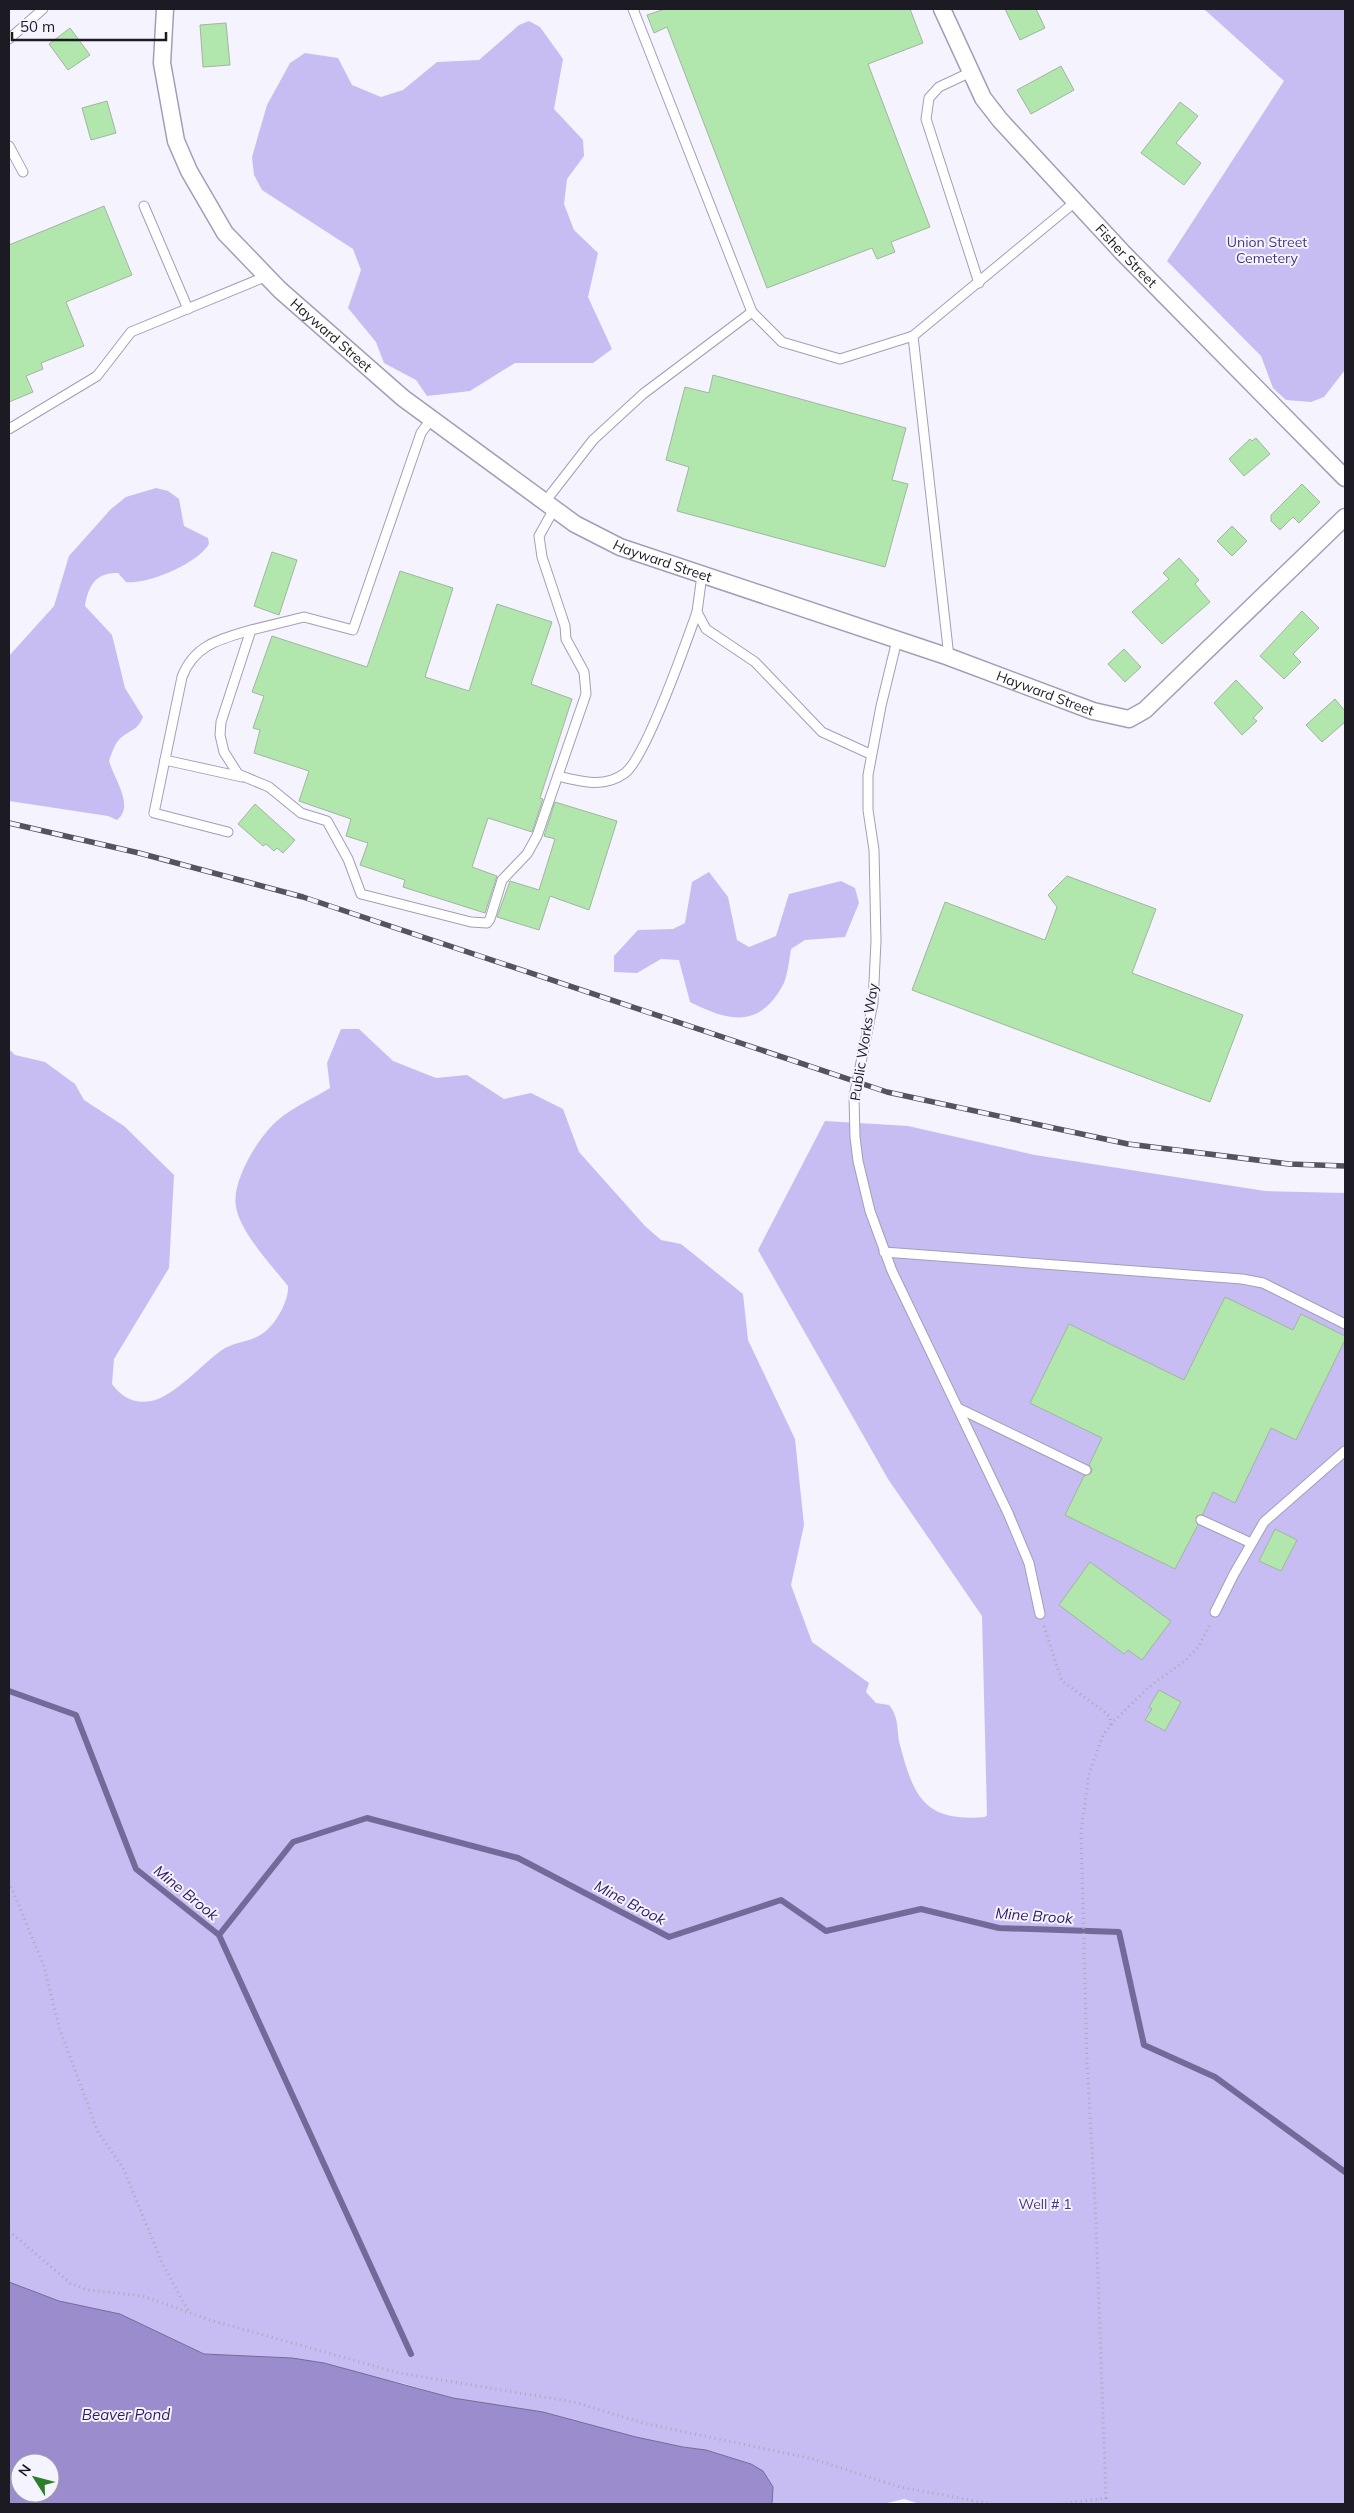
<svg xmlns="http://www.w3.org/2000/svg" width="1354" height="2513" font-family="Mulish,sans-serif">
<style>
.green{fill:#c7bdf3}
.water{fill:#9a8ccd;stroke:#746a9a;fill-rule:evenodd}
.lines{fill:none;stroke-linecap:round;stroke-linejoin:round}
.stream{stroke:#746a9a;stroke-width:6}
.building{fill:#b1e6ad;stroke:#a2b5a0}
.service-casing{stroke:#a39eb8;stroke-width:11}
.minor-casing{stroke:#a39eb8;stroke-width:19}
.path{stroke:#aaa8b3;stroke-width:3;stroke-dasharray:1 4;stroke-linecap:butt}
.service{stroke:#fff;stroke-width:9}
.minor{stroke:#fff;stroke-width:16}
.rail-casing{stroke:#55535d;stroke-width:5.5}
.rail{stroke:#f5f3fe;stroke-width:4;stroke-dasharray:11;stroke-linecap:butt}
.labels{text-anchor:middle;stroke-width:4;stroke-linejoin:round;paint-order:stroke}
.park-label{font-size:14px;fill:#4c3683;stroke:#f5f3fe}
.street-label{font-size:14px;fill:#1c1a23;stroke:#f5f3fe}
.water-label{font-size:15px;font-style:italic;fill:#321864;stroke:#f5f3fe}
</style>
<rect width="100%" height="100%" fill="#f5f3fe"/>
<g class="green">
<path d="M1204,9H1345V370L1324,397L1311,402L1286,400L1273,388L1261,356L1167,261L1284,81Z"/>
<path d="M529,21L540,27L563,59L554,109L583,140L584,156L567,179L564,204L574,230L598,253L588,297L612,349L593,363H515L470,391L427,396L416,380L384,363L376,342L348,308L361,270L353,249L262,190L254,175L252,157L267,105L290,63L305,53L338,58L352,85L381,97L403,90L437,62L479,60L519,25Z"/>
<path d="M156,488L168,491L179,499L184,526L208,538L209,544C198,563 148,585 126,582L118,573C96,572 88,586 85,606L112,635L125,688L143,717C138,729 133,729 123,736C115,741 112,753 109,761C114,779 135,806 117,820L108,816L9,801V656L54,606L69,556L111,509L126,497Z"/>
<path d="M709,872L728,897L737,940L749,947L776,936L789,894L841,881L855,888L859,903L845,937L805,940L791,949C789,960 788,973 784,983C760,1029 730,1022 690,1002L679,960L661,959L637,973L614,972V956L638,930L673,929L685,923L692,882Z"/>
<path d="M341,1029H359L393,1061L436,1078L467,1075L504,1099L531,1093L563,1109L579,1152L645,1226L661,1240L681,1244L743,1294L748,1340L795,1439L804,1525L791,1585L812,1642L869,1683L866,1692L876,1703L889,1705C900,1719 896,1729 900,1745C914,1799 926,1822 985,1817L987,1815L982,1616L888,1479L758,1250L825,1121L908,1126L1035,1155L1265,1191L1345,1193V2504H920L904,2499L883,2504H772L773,2487L751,2464L706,2450L683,2447L636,2437L543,2412L453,2398L405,2384L292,2358L204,2354L120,2314L59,2301L9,2282V1049L15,1055L45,1062L75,1084L84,1100L124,1126L174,1175L169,1268L114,1359L112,1384C122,1397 133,1404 151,1401C174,1397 202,1364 222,1350C235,1341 255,1342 267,1330C277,1321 289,1300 288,1286C272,1266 240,1232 236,1207C231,1181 259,1136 278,1120C293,1107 314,1098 330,1088L327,1063Z"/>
</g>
<path class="water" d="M9,2282L59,2301L120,2314L204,2354L292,2358L324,2363L453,2398L543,2412L636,2437L683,2447L706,2450L751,2464L763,2471L773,2487L772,2504H9ZM20,2463H50V2493H20Z"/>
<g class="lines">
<g class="stream">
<path d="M9,1691L76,1715L136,1869L219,1935L293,1842L367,1818L518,1858L669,1937L781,1900L826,1931L921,1909L999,1928L1119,1932L1144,2045L1215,2077L1345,2172"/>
<path d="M219,1935L411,2354"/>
</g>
</g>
<g class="building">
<path d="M665,9H910L923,43L868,64L930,227L891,242L895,252L877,259L872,248L767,288L667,27L654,33L647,15Z"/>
<path d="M1005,9H1036L1045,28L1020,40Z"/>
<path d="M226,23L230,65L203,67L200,25Z"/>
<path d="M70,28L90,55L68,70L49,44Z"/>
<path d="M1061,66L1074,90L1031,114L1017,90Z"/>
<path d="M107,101L116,133L91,140L82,108Z"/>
<path d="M1180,102L1198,116L1176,143L1201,163L1184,185L1141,153Z"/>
<path d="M104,206L132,275L66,302L84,346L41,363L43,369L26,376L33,392L9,402V245Z"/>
<path d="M713,375L906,428L892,480L908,484L885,567L677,511L689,467L666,460L677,417L685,387L709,393Z"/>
<path d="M1256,438L1270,454L1244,476L1229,459L1250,439L1252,441Z"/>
<path d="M1302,484L1320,502L1299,523L1293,517L1280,530L1271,521V515Z"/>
<path d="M1232,526L1247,541L1232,556L1217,541Z"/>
<path d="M272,552L297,560L279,615L254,606Z"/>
<path d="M1179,558L1199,580L1195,584L1210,602L1162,644L1132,612L1169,579L1163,573Z"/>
<path d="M400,571L453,588L425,677L469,691L497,604L552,622L531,684L572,699L540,798L543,799L532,832L488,818L472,867L497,876L485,913L403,887L405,880L360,865L368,843L346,836L351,819L299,801L309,771L254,753L260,730L253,728L264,696L252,692L272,636L367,667Z"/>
<path d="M1302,611L1319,628L1293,654L1301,662L1284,679L1260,656Z"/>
<path d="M1124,649L1141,667L1125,682L1108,664Z"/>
<path d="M1236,680L1263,708L1253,718L1257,721L1242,735L1214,703Z"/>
<path d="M1335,699L1345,711V722L1322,742L1306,725Z"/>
<path d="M555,802L617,821L589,910L550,896L539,930L497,917L510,881L539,890L555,839L544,836Z"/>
<path d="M255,804L295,840L283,853L277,848L274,851L266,844L263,846L238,824Z"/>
<path d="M1067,876L1156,909L1132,973L1243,1015L1210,1102L912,990L945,902L1045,940L1057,907L1048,895Z"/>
<path d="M1225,1297L1293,1330L1301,1314L1345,1336V1340L1296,1440L1271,1428L1235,1503L1213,1492L1203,1514L1196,1517L1198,1525L1175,1569L1065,1515L1084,1476L1091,1473L1092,1469L1089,1465L1102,1438L1030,1403L1069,1324L1184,1380Z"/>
<path d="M1275,1529L1297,1540L1281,1571L1259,1561Z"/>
<path d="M1090,1562L1171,1621L1142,1660L1128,1650L1124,1654L1059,1605Z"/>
<path d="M1159,1690L1181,1702L1165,1731L1145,1720L1152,1709L1149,1707Z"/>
</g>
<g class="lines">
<g class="service-casing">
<g id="service">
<path d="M9,39L43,9"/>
<path d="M971,72L939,87L929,98L926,119L979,283"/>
<path d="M9,146L23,172"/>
<path d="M144,206L188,309"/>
<path d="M752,312L782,342L840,359L913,336L1075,202"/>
<path d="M913,336L949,657"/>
<path d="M432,418L421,433L353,630L304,617L251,630L221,722L220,735L224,752L238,774L269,787L301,813L327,821L348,859L361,894L471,922L487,923L490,919L502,880L527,854L537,836L586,694L584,672L566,639L565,626L542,557L539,536L554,509"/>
<path d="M9,429L97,376L131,332L267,276"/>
<path d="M544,503L593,440L643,394L752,312L633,9"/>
<path d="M702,575L697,612L706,629L755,662L822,732L870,754"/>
<path d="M897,640L881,706L868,775V810L874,850L876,941L873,1003L854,1097L855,1137L858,1161L870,1211L892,1271L1008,1513L1029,1563L1040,1614"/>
<path d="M165,760L242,777"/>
<path d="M558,776C580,781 604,789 625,773C646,757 686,643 697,612"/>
<path d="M228,832L154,813L182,677C194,645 220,639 251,630"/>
<path d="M884,1252L1242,1279L1263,1283L1345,1324"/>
<path d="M960,1409L1086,1470"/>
<path d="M1201,1520L1251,1543"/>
<path d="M1215,1612L1234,1574L1264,1522L1345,1451"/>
</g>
</g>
<g class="minor-casing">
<g id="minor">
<path id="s1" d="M165,9L162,63L176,141L189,171L225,233L280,290L403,398L575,524L620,547L949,657L1093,711L1129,719L1145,710L1345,517"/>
<path id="s2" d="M942,9L983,98L1000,120L1123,253L1345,478"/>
</g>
</g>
<g class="path">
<path d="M1044,1626L1062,1681L1106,1713L1110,1717L1111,1725"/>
<path d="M9,1882L44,1966L59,2027L98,2132L123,2168L163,2265L189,2312"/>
<path d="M9,2231L70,2283L88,2290L143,2296L210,2320L399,2373L574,2402L643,2423L813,2459L900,2487L992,2504"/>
<path d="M1106,2498V2504"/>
<path d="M1061,2504L1106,2498L1096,2222L1087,2060L1081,1831L1089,1774L1103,1735L1114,1721L1150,1686L1186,1660L1199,1646L1210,1624"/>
</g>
<use href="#service" class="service"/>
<use href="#minor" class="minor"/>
<g class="rail-casing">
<path id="rail" d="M9,823L139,853L303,897L887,1092L1128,1144L1289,1164L1345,1166"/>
</g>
<use href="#rail" class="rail"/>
</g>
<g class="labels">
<g class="park-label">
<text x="1267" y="247">Union Street<tspan x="1267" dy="16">Cemetery</tspan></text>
<text x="1045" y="2209">Well # 1</text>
</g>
<g class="street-label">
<text dy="5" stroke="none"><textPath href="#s2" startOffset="311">Fisher Street</textPath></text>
<text dy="5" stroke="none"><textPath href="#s1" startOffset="385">Hayward Street</textPath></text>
<text dy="5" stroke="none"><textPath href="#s1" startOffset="789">Hayward Street</textPath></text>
<text dy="5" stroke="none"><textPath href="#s1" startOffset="1194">Hayward Street</textPath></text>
<text transform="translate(864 1042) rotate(-81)" y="5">Public Works Way</text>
</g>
<g class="water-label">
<text transform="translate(186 1893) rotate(39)" y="5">Mine Brook</text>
<text transform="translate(630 1903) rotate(28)" y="5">Mine Brook</text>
<text transform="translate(1034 1916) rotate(4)" y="5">Mine Brook</text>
<text x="126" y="2420">Beaver Pond</text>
</g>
</g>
<rect width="1354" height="2513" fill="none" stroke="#1c1a23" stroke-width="20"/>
<g transform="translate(35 2478) rotate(306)"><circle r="24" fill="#f5f3fe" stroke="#9e9ca6"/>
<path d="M0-4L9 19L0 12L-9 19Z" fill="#2b7e2a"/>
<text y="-8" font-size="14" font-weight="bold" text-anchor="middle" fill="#1c1a23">N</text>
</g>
<path d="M12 32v8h154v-8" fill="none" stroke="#1c1a23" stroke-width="2.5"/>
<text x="20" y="32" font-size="15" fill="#1c1a23" stroke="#f5f3fe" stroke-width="4" paint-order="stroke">50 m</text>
</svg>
